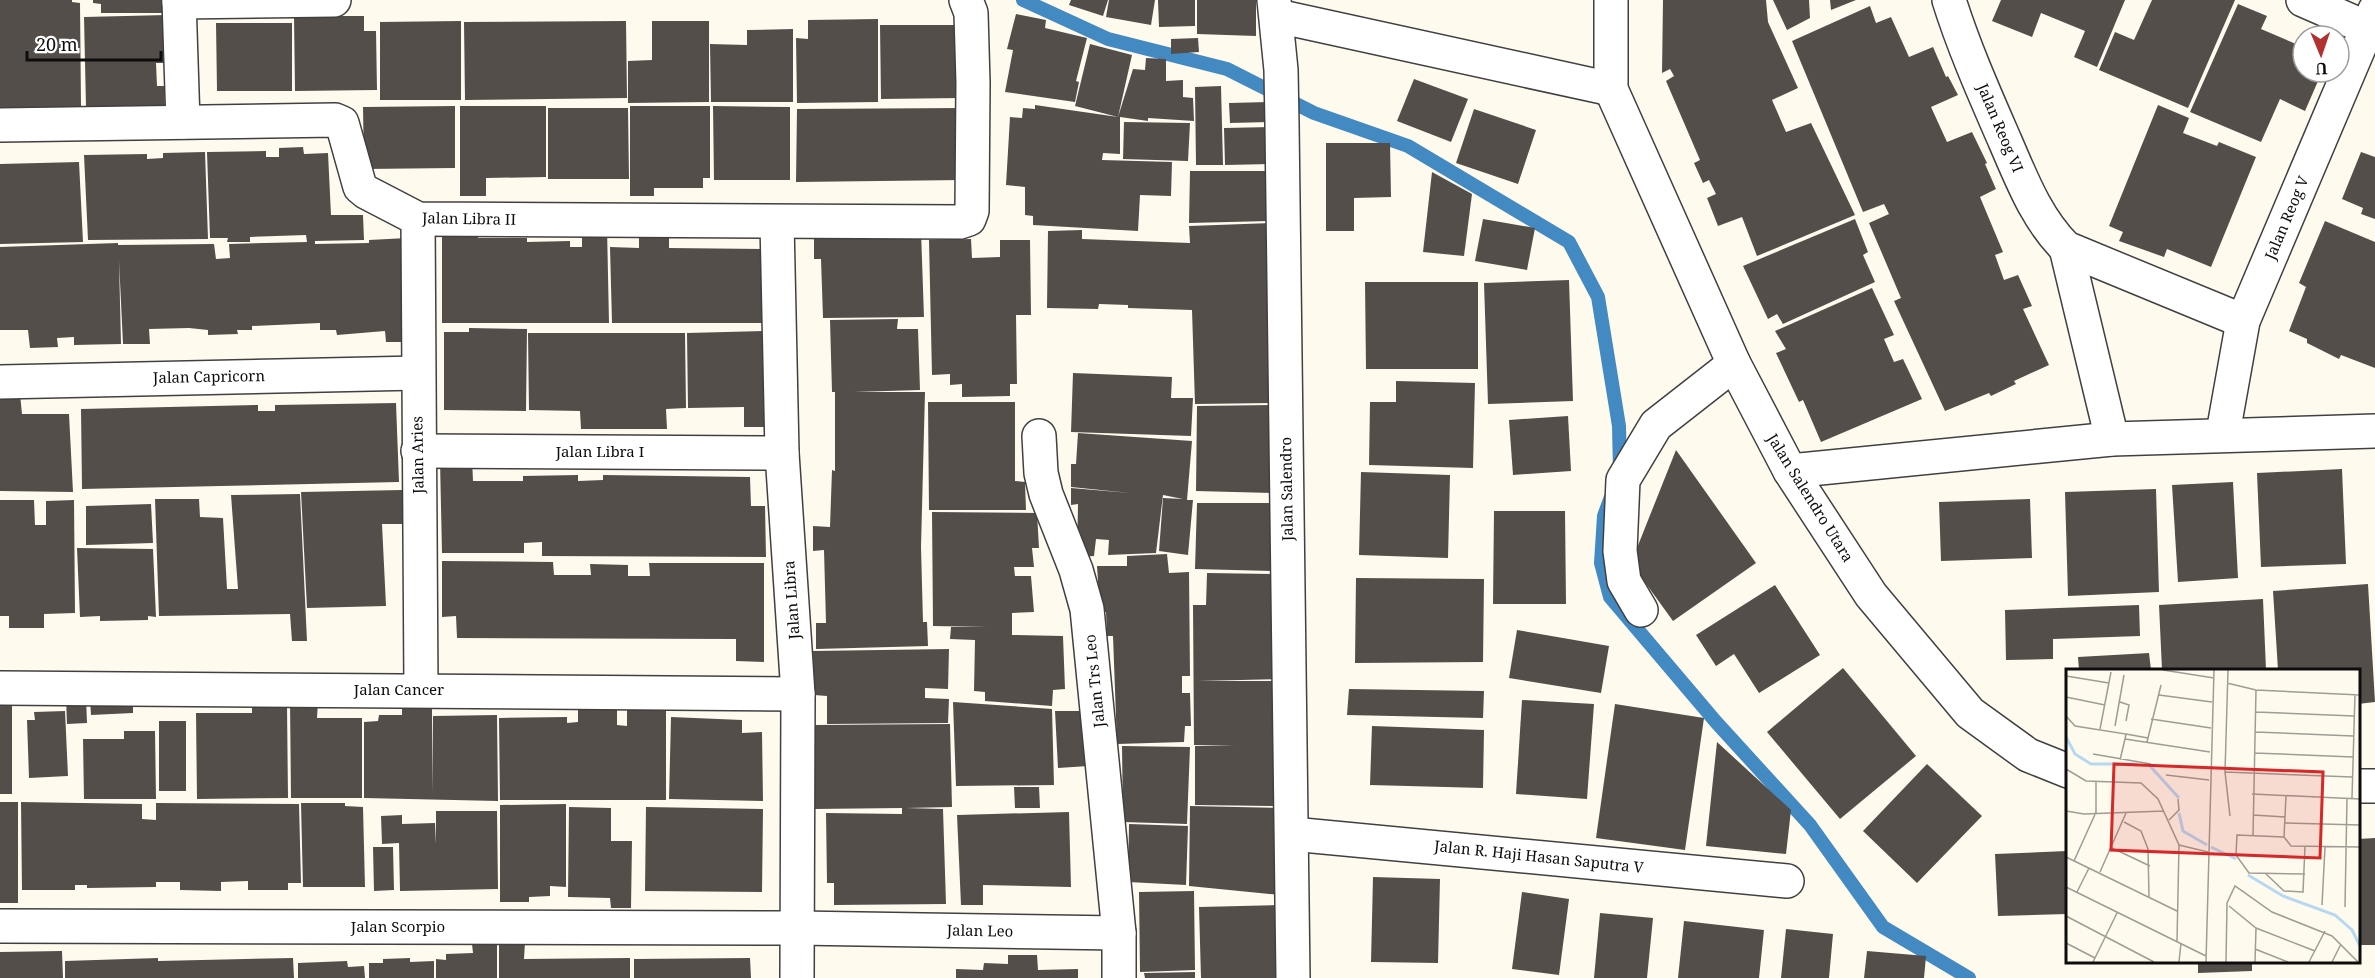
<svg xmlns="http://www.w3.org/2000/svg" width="2375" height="978" font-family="'Noto Serif',serif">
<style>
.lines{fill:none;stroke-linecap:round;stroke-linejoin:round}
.stream{stroke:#4389c2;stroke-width:14}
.building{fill:#544e4a}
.minor-casing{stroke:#404040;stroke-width:36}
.tertiary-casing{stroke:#404040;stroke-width:36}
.minor{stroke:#fff;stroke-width:33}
.tertiary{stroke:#fff;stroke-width:33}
.labels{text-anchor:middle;stroke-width:6;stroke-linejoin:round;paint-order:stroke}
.street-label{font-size:15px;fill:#0d0d0d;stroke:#fff}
.inset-river{fill:none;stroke:#b6d8f1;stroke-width:3}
.inset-road{fill:none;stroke:#9e9c94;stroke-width:1.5}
.view{fill:#d62828;fill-opacity:0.15;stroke:#d62828;stroke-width:3}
.inset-edge{fill:none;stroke:#0d0d0d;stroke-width:3}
</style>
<rect width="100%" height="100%" fill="#fefbee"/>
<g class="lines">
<g class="stream">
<path d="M1023,0L1108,39L1227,69L1314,113L1408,146L1569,242L1598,297L1619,426L1620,471"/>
<path d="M1611,497L1604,516L1601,563L1610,597L1716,722L1810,825L1883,927L1969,978"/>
</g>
</g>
<g class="building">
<path d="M0,0H72V2L80,3L81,107L0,108Z"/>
<path d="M93,0H171V13H101V4L93,3Z"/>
<path d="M1071,0H1108L1103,16L1069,5Z"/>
<path d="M1109,0H1155L1151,25L1106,17Z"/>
<path d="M1158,0H1195V26L1159,27Z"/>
<path d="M1197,0H1256V36L1197,34Z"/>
<path d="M1663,0H1766L1768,22L1798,88L1772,100L1786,132L1811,123L1855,215L1757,256L1742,217L1718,226L1707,198L1716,194L1709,180L1703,183L1694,163L1700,160L1666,81L1674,76L1670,69L1662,73Z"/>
<path d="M1773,0H1809L1810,18L1787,30Z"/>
<path d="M1830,0H1856L1831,10Z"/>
<path d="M2001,0H2125L2097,67L2074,57L2085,31L2041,13L2032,37L1992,21Z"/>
<path d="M2152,0H2235L2188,108L2099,70L2115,32L2134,40Z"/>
<path d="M2238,4L2267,16L2261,29L2303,47V72H2322L2305,111L2280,99L2261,142L2190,112Z"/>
<path d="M1870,6L1876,23L1891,17L1909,57L1933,47L1946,77L1948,76L1958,95L1931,107L1947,142L1972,132L1987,163L1985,164L1996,189L1980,197L2003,252L1995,255L2004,280L2018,275L2032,306L2023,309L2049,365L2014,381L2016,384L1991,396L1989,393L1945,411L1894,301L1901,298L1869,223L1889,214L1884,204L1863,212L1792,41Z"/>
<path d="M1016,14L1046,20L1045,28L1087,38L1076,81L1079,82L1075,102L1005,92L1013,50L1007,49Z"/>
<path d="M167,15L169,45H163L164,63H156L157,86H164L165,108L86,107L84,17Z"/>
<path d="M294,16H364V31H376L377,90L295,91Z"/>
<path d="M878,19V102L797,103L796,38L808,39V20Z"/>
<path d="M461,21V100H380V22Z"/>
<path d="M626,21L627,98L465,100L464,22Z"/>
<path d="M652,21H709V102L628,103V61L652,60Z"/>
<path d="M216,23H292V91H217Z"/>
<path d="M880,25H961V98L881,99Z"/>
<path d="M793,29V102H711L710,44L747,45V30Z"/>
<path d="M1198,38L1199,52L1171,54V39Z"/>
<path d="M1090,44L1132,55L1118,117L1133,69L1145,70L1146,58L1166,59V81L1183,80V97L1193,98L1194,121L1148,118V121L1120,117V154L1103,153L1102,160L1172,162L1171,196L1140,195L1138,231L1033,225V216L1025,215V187L1006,185L1010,117L1022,118L1023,108L1035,109V105L1118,117L1075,106Z"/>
<path d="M1414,79L1468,99L1451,142L1397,121Z"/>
<path d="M1221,86L1223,165H1196L1195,87Z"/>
<path d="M1269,102L1270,122L1230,123L1229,103Z"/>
<path d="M2158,105L2189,118L2183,133L2217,146L2219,142L2256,157L2211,267L2167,249L2164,257L2119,241L2123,232L2109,226Z"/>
<path d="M455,106V168L364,169L363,107Z"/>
<path d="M460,106H546V177L486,178V196H460Z"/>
<path d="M630,106H710V178H703V188H654V196H630Z"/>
<path d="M713,106L790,107V180H714Z"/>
<path d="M548,108H628L629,179H548Z"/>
<path d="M963,108V180L796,182L797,109Z"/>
<path d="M1474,109L1536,130L1518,184L1456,163Z"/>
<path d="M1124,122L1190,123L1188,161L1123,159Z"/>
<path d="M1273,127V164L1225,165L1224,128Z"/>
<path d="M1326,143H1390L1391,197L1354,198V231H1326Z"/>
<path d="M303,147L304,154L328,153L331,215H363L364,240L315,241V244L369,243V240L407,238L410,342H386L385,331L337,335L336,330H320V323L252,326V330H237L238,334L208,335V330L189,328L149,329L150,344H123L119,261L121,344L74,345V337L57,338L58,347L30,348L28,330H0V247L118,243V245L214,244L216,259L230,258L229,244L307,242L306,235L250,237V242H227L228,238H210L207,152L266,151V157H279V148Z"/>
<path d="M205,152L208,239L88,240L84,155L147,154V159L163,158V153Z"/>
<path d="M2361,152L2375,157V219L2361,214L2363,208L2342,199Z"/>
<path d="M79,162L83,242L0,244V164Z"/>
<path d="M1190,171H1275L1269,221L1189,223Z"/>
<path d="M1432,172L1472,194L1464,256L1423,252Z"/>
<path d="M1483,219L1535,228L1527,270L1475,261Z"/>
<path d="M1855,219L1868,252L1863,255L1875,282L1783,324L1777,314L1768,319L1743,266Z"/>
<path d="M2325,221L2375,242V368L2341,355L2339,359L2307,343V339L2289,331L2306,287L2299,283Z"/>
<path d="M1275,223L1274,403L1195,404L1192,310L1128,308V305L1099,304L1098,309L1047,308L1048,231L1082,230V239L1190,243L1189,226Z"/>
<path d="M582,226L607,227L609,323H442V234L478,233V238H527V242L570,241V247H582Z"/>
<path d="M814,231H921L924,317L823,318L821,259H814Z"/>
<path d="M639,238H669V248L763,249L764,323H612L610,247L639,248Z"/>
<path d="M971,239L972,258L1000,257V240H1030L1031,315H1016L1017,384H1010V396L962,397V384L950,385V374L932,375L929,240Z"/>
<path d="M1569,280L1573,401L1488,404L1484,283Z"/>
<path d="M1365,282H1478V369H1366Z"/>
<path d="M1872,288L1894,335L1884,339L1894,362L1903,359L1922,399L1821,442L1803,400L1799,402L1776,353L1786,349L1775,331Z"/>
<path d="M898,319L897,329H918L920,390L854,392H925L921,547L923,622H927L928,646L816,649V623H826L824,550L813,551V526L830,527L832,470L835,471V392H832L830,320Z"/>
<path d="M469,328L527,329L526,411L444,410V332H469Z"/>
<path d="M767,331L768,427H744V407L688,408L687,333Z"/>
<path d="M528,333H685L686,408L666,409L667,429H581L580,411L529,410Z"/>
<path d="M1073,373L1172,377L1171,398H1193L1191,436L1071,432Z"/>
<path d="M1396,381L1475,383L1473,468L1369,465L1370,402H1396Z"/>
<path d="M20,394L22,414H69L73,492L0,491V395Z"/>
<path d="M928,402H1015V481L1025,482L1026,510H929Z"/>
<path d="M396,403L399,482L82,489L81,409L258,405V411H275V405Z"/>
<path d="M1272,405V493L1196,491L1197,406Z"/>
<path d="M1568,416L1571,471L1513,475L1509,420Z"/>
<path d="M1078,433L1192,441L1187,500H1193L1188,555L1159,551L1163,498L1183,499L1163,495L1156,553L1108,555L1109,540L1096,539L1094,556L1077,557L1078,504L1071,505V488L1130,493L1071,487V464H1076Z"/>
<path d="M1676,450L1756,563L1673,621L1631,563Z"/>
<path d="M472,458L473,481H523V476L578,475V481L603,480V475L750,477L751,506H765L766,557L542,556V542L524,543V553H442L440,460Z"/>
<path d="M2342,469L2346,564L2261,567L2257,473Z"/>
<path d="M1361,472L1450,475L1448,558L1359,555Z"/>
<path d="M2233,482L2238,578L2178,582L2172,485Z"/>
<path d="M2156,489L2159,592L2068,596L2065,492Z"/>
<path d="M402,490L403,524H382L386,606L307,608L301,492Z"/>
<path d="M300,494L307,641H292L290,614L159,616L155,499H199L200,517L223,518L227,589H238L231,495Z"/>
<path d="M2030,499L2032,558L1941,561L1939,502Z"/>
<path d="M0,500H34L35,525H46V501L74,500L75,613L44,614V628H9V616H0Z"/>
<path d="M1197,503H1273L1274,571L1195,569Z"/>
<path d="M151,504L153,543L86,545V506Z"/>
<path d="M1494,511H1565L1566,604H1493Z"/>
<path d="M932,512L1037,513L1039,548H1032L1034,567H1014L1015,576H1031L1034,612L1012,613V635L1063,636L1065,689L1053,690L1052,706L985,701V692L974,691L975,640L950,639L951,627H987L933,626Z"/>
<path d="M77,548L153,549L156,617L148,616V620L100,621V616L80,617Z"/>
<path d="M1167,554L1169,573L1189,572L1190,676H1182V693H1190L1191,726H1185L1184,742L1117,744L1113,636H1107L1106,612H1100L1097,566H1127V556Z"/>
<path d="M442,561L553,562L554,575H591L590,564L628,565V576H650L649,563H764V662L736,661V639L457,638L456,616L442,617Z"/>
<path d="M1207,573L1274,574L1279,679L1198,681H1278L1280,806L1195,805V746H1234L1194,745L1193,605H1206Z"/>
<path d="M1356,578L1484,579L1483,662L1355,663Z"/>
<path d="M2368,584L2375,702L2358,704V670H2278L2273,591Z"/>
<path d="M1775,585L1820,655L1759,693L1734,654L1716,666L1696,635Z"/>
<path d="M2263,599L2266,670H2162L2159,605Z"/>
<path d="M2139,605L2140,636L2053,639V659L2006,660L2005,610Z"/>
<path d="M1517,630L1609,646L1601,693L1509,678Z"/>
<path d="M949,649L948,689L925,688V698L949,699L948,723L827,724V696L814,695L813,651Z"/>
<path d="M2149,653L2151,670H2079L2078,657Z"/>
<path d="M1843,668L1916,756L1840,819L1767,732Z"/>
<path d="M1349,689L1484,691L1483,718L1347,715Z"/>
<path d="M66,697H86L87,723L67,724Z"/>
<path d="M133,697V713L91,715L90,699Z"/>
<path d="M12,698V794H0V699Z"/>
<path d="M290,700L318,701L317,718H362V798H291Z"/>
<path d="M1522,700L1594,704L1587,799L1516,794Z"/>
<path d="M402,702L432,703V794L433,716L497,715L498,801L364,798V722L378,721L379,715H402Z"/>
<path d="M953,702L1052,709L1054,785L956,786Z"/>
<path d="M1615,704L1704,718L1685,850L1596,838Z"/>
<path d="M252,705H287L288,798L197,799L196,713H252Z"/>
<path d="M578,708H617V725L627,726V710L666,709V800H500L499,718L567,717V723L578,722Z"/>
<path d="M65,711L68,776L29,778L27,720H35L34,712Z"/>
<path d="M1055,711H1085L1088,766L1058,768Z"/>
<path d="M671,717L742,720V733L762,732L763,801L669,799Z"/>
<rect x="159" y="721" width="27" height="70"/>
<path d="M950,724L952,807L906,808L943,809L946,904L834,905V883H827L826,813L902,814V808L814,809V725Z"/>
<path d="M1372,726L1484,730L1483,788L1370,785Z"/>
<path d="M124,731H155L156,799H84L83,739H124Z"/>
<path d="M1717,742L1791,810L1786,854L1706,846Z"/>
<path d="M1122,746L1190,747L1187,824L1123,822Z"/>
<path d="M1927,764L1982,816L1917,883L1863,831Z"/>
<path d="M1014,787H1039L1040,808H1015Z"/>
<rect x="0" y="802" width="18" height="101"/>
<path d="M21,802L142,804V819L156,820V803L299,804L301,883H288V890H248V881L221,882V891L180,890V882H156V887L87,888V885H75V890H22Z"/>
<path d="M301,803H345V806L363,807L365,887H303Z"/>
<path d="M566,804V887L550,886V896L529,897V902H500V805Z"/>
<path d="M1190,806L1280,808V895L1189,886Z"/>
<path d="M569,807L611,808V841H632L631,908H611L610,898L568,897Z"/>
<path d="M646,807L763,809L762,892L645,891Z"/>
<path d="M436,811H497L498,889L400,891L399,843L382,844L381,816L402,815V824L435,823L436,844Z"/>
<path d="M1069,812L1071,887L983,885V905H961L957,815Z"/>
<path d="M1129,824L1188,826L1186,885L1128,882Z"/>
<path d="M2375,838V945H2358V839Z"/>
<path d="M373,847H393L394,890L374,891Z"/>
<path d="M2067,851V914L1998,916L1995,854Z"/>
<path d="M1373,877L1440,879L1438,963L1371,962Z"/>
<path d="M1194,891L1195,970L1140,972L1139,892Z"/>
<path d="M1522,892L1569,899L1559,975L1512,969Z"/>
<path d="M1281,905L1283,978H1201L1199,907Z"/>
<path d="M1600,913L1653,918L1647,978H1594Z"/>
<path d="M1684,921L1764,930L1759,978H1678Z"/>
<path d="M1786,929L1833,934L1829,978H1781Z"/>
<path d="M499,942H525L524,959L630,958V978H499Z"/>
<path d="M497,943V978H436V959L446,960V954L473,953L472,944Z"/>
<path d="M62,951L63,978H0V952Z"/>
<path d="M1867,951L1926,956L1924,978H1864Z"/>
<path d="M1008,955H1037L1038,970L1078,969V978H956V969L983,970L984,963L1008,964Z"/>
<path d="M158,958V961L293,958L294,978H159V970V978H65V961Z"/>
<path d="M410,958V962L434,961V978H369V963H383V959Z"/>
<path d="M750,958L751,978H634V959Z"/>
<path d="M347,961L348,967L364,966L365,978H298V963Z"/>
<path d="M2198,962H2252V971L2198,973Z"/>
<path d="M1195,972V978H1145L1144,973Z"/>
</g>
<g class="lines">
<g class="minor-casing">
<g id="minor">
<path d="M179,0L183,122"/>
<path d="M1611,0V89L1734,364L1790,471L1871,595L1970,713L2028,755L2068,771"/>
<path d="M1949,0C1964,48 1985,95 2005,141C2022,180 2036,218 2066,248L2243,321"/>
<path d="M2303,0L2367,28"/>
<path d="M179,2L334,0"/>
<path d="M1277,16L1611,89"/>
<path d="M0,125L335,120L342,123L360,187L366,192L418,219L960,222L969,219L972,211L973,83L971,13L966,0"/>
<path d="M418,219L421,690"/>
<path d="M777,222L782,453L798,694L797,978"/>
<path d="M2066,248L2112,439"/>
<path d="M0,382L418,373"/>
<path d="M2223,433L2243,321L2375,10"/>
<path d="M1039,436L1041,473L1046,494L1076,570L1087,609L1119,933V978"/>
<path d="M418,451L782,453"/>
<path d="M1790,471L2112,439L2375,431"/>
<path d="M1641,610L1624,581L1620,551L1623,480L1656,425L1734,364"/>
<path d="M0,688L798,694"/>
<path d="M2358,786H2375"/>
<path d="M1292,834L1787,881"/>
<path d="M0,926L797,928L1119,933"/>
</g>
</g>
<g class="tertiary-casing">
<path id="tertiary" d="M1274,0L1281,70L1282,124L1293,978"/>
</g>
<use href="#minor" class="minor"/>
<use href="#tertiary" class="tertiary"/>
</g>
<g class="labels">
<g class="street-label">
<text transform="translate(2000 128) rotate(67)" y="5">Jalan Reog VI</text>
<text transform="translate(2287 218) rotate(-67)" y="5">Jalan Reog V</text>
<text transform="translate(469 219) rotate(1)" y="5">Jalan Libra II</text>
<text transform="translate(209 377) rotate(-1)" y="5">Jalan Capricorn</text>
<text x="600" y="457">Jalan Libra I</text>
<text transform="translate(418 455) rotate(-91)" y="5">Jalan Aries</text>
<text transform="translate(1287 489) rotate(-91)" y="5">Jalan Salendro</text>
<text transform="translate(1810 498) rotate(58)" y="5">Jalan Salendro Utara</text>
<text transform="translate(792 600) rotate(-94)" y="5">Jalan Libra</text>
<text transform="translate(1095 681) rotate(-96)" y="5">Jalan Trs Leo</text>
<text x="399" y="695">Jalan Cancer</text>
<text transform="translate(1539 857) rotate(6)" y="5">Jalan R. Haji Hasan Saputra V</text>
<text x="398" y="932">Jalan Scorpio</text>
<text transform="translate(980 931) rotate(1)" y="5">Jalan Leo</text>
</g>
</g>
<g transform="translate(2066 669)">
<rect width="294" height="294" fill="#fefbee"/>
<path class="inset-river" d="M0,68L9,85L25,95H71M84,97L113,129M113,144L117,162L141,176M145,178L170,190M182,206L217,227L269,246L286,261L294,277"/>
<path class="inset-road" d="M97,1L148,9M162,1L159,103L164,147M0,7L43,14M161,14L190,21L294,26M93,26L146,33M0,28L39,36M54,33L63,36L60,52M190,43L288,47M0,47L9,57L60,65L59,70M85,50L145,59M49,57L58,6M34,60L45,3M189,63L287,67M60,65L82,69M59,70L144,83M81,73L95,16M188,84L287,88M27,85L85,95M54,91L59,70M0,100L20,112L75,114L92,130L113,176L111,272M159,103L286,108M100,106L143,111M186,125L294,130M286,129L289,25M0,142L18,145L98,142M187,146L219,148M103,151L113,141L112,130M58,153L75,162L82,180L83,228M219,154L294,156M187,167L190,21M218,168L220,127M113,176L142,183M46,179L84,197M170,186L171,166L218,168L225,177L294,178M170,186L183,204L239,205M170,186L239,188M0,188L111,242M8,192L30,143V113M34,203L60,144M199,204L218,222L237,223L239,177M0,218L140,287M11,223L23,199M256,236L259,178M163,237L190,259L249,282M279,238L281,129M0,247L88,293M0,274L29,289M189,280L222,293M27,293L51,244M113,293L115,274M140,293L148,1M160,293L161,234L169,217L206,243L266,267L292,293M189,293L190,259M243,293L259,262M266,293L275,275"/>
<path class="view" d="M48,95L257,103L254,189L45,181Z"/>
<rect width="294" height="294" class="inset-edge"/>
</g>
<g transform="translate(2321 54) rotate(178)"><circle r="28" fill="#ffffff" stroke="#9e9e9e" stroke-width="1.5"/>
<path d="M0-4.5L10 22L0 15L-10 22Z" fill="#b13030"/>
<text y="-9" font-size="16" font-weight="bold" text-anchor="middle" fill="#0d0d0d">U</text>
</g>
<path d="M27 51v9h134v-9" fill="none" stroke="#0d0d0d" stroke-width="3"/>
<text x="36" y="51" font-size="18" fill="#0d0d0d" stroke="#ffffff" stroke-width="4.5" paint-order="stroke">20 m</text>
</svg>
